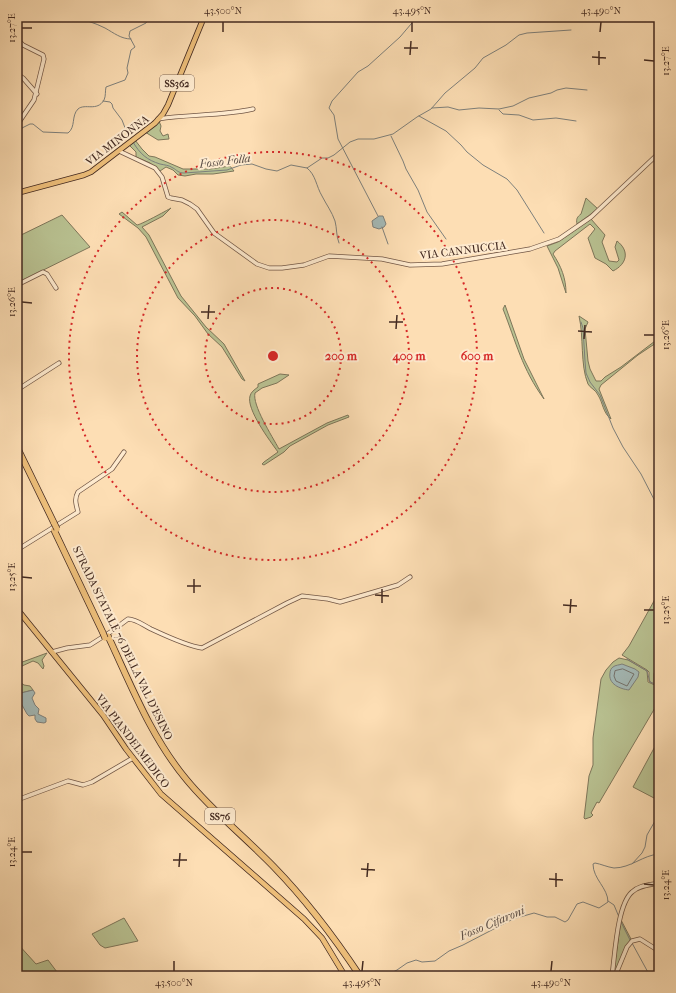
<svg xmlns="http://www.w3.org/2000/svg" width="676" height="993" font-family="'IM FELL French Canon',serif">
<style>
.green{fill:#b9c292;stroke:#7e765a}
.water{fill:#a4bab8;stroke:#7d807c}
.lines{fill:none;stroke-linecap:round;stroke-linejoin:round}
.shore{stroke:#74726c;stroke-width:1}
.stream{stroke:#7d807c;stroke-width:1}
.minor-casing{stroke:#725746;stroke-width:5}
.major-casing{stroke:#432a21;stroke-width:6}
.highway-casing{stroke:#432a21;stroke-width:7}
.minor{stroke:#feeace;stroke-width:3.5}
.major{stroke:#eebf7a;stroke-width:4.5}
.highway{stroke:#eebf7a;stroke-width:5.5}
.highway-bridge-casing{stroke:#432a21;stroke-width:7;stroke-linecap:butt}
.highway-bridge{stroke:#eebf7a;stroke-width:5.5}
.ticks{fill:none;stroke:#432a21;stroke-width:1.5}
.ring{fill:none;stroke:#d62828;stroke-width:2;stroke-dasharray:2 4}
.labels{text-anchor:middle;stroke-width:4;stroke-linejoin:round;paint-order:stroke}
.shield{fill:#feeace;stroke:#7b6455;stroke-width:1}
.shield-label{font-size:10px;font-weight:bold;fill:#432a21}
.street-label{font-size:11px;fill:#432a21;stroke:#feeace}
.water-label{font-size:12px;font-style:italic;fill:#5b4e47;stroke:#feeace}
.centre{fill:#d62828;stroke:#feeace;stroke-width:2}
.ring-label{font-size:12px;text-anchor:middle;font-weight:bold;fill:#d62828;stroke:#feeace;stroke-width:4;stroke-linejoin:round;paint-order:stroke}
.neatline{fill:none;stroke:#432a21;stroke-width:1.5}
.ticks-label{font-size:10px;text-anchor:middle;fill:#432a21}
</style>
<rect width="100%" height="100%" fill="#fddeb4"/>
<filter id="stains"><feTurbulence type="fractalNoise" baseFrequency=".005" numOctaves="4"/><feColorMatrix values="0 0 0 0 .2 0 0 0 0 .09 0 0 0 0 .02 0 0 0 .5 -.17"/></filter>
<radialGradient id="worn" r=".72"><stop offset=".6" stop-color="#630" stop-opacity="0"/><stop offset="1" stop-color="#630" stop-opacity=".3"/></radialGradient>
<g class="green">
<path d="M159,121L161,126L160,131L163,136L168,134L169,139L158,140L145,132Z"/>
<path d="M135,140L142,149L149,156L155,157L183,169H210L230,166L234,171L213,174H196L185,176L178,175L173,170L166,167L160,171L150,163L136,157V152L129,145Z"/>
<path d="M586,198L598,209L577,224C576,219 577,217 581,214Z"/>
<path d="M171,208L163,216L142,227L149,235L181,296L206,327L224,344L245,381L242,379L222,347L208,334L195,316L178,298L146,237L138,228L119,214L122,212L137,225C140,225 166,211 171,208Z"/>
<path d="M62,215L90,247L17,283V237Z"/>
<path d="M591,219L605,235L602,242L609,261L617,262L619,260L615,247L617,241C630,251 627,264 613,271L606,264L595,258L588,238L595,229L590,224L555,251L553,254C561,266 566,278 566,293L558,268L547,246L558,242Z"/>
<path d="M505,305L524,359L544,399C522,369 516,342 503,309Z"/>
<path d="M579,316L588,322L585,329L588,361L590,369L596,381H601L605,377L621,367L659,338V341L638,355L601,385L599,389L611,419C603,413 603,403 598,395C596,390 590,388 588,384C580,365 584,337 579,316Z"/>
<path d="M280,374L289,375L277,383L262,388L255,393C252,405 272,436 279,449L327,423L348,415L349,417L328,425L290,446L284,452L264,465L262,464L264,462L278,452C270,441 246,409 250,396C251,392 254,390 258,387V384Z"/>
<path d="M659,592V657L654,674V684L649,681V672L647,670L622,655L629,646Z"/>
<path d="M47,653L42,660L44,666L43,669L38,663L33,661L22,666L19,671L17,673V664Z"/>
<path d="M619,658L628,660L647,671L648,682L659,687V701L599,803L597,802L591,813L593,815L591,817L585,819L584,818L589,776L593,765V738L601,679L606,670L613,662Z"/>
<path d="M17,680L24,685L30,686L33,690L17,694Z"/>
<path d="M659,739V795L654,798L633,787Z"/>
<path d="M124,918L138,941L105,948L100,945L92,934Z"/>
<path d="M621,920L631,939L615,976H613Z"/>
<path d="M17,943L36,964L48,960L60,976H17Z"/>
</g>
<g class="water">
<path d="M379,216H383L386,224L384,227L379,229L373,227L372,221Z"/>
<path d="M622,664L635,669L639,672L638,677L629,690C620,689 608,684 610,673C610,671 611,668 613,667C615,665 620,665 622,664Z"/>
<path d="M33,690L35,693L32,698L35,705L39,709L38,714L46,718V722L44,723L37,722L35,719V715L29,716L27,714L17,696V694Z"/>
</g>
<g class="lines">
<path class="shore" d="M623,669L634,674L627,686L616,681L614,676L615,671Z"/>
<g class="stream">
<path d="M72,17C83,19 95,23 105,28C114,33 121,39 131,39"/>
<path d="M103,101L110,102L112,104L113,108L122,120L127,133L131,140"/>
<path d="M432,108L448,107L459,110L479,108L499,109L513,106L529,98L551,93L557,90L566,88L587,90"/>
<path d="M499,110L503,114L519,115L533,120L556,118L576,121"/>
<path d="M419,116L446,131L461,145L467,152L483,165L507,179L517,190L544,233"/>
<path d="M391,136L403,161L406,169L418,190L427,212L446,239"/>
<path d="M17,141L22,128L30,124H33L43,132L68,133C76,127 71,116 78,109C85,103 97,112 104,100C106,96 105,91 106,87L125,80L128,73L127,68L131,50L135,47L129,36L130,31L146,23L150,17"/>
<path d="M133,142C140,154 147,160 160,164C164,165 169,165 173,168C177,170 178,173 184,173L227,170L241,165L252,164L266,169L277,171L291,165L307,168L322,158H328L334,155L350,142L358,139H374L393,134L417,117L431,109L445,93L475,68L483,58L506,45L519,35L527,33L571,30"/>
<path d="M307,168C316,175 316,186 322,196C326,204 332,212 335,221C337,228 336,236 339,243"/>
<path d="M378,216L338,139L334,115L329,108L332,101L358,72L368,66L400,37L417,17"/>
<path d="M382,227L388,244"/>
<path d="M581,322L583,328L585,361L586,373L590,382L600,395L613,428L623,447L641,474L659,509"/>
<path d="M627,659L647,671L650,682L659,686"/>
<path d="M632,864L642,853L645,847L647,835L659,814"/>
<path d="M608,901L614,905L619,917"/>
<path d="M621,922L630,940"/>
<path d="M632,943L650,976"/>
<path d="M385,976L397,970L407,963L416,960L422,962L435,961L449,951L463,945L513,919L534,913L547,917H555L565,922L568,920L577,904L583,902L599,908L608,902C608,888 593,879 593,864L595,863C601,864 607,867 614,868C631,868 643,855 659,854"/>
</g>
<g class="minor-casing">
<g id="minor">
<path d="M17,39L23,45L43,55L44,59L34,100L17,125"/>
<path d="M17,74L23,78L37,94"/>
<path d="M158,119C190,114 222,116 253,109"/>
<path d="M119,151L155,168L162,177L168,197L171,198L182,200L190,204L197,209L214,233L257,264L269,268H282L304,265L329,256L382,259L410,265L442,264L530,249L559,239L591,217L659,153"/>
<path d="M17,285L43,272L47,274L56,288"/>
<path d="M17,390L59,363"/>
<path d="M17,550L78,512C76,504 74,499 78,492L112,469L124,452"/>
<path d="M52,652L67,648L90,645L112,631L128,619C136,619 143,625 151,629C166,636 187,646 202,648L287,603L302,596L328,599L340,602L398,585L410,577"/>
<path d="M17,800L68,781L83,785L92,782L133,758"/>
<path d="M612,976C615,955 617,905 632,892C639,885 650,885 659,883"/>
<path d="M615,976L627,947L632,941L640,939L659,951"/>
</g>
</g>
<g class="major-casing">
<g id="major">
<path d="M17,193L84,175L91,172L155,123L163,114L168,105L204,17"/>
<path d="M17,609L103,715L126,749L161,794L304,919L322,938L345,976"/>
</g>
</g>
<g class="highway-casing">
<g id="highway">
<path d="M17,447L54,523"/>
<path d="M54,530L103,633"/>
<path d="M108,636C131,685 151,737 186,779C212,811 245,837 274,867C306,900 334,937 360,976"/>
</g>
</g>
<use href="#minor" class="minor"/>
<use href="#major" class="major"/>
<use href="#highway" class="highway"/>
<g class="highway-bridge-casing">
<g id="highway-bridge">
<path d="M54,523L57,529"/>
<path d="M103,633L105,638"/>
</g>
</g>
<use href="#highway-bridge" class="highway-bridge"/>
</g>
<path class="ticks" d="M22,28H32M223,32V22M412,32V22M600,32L601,22M404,48H418M410,55L411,41M592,57L606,58M644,60L654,61M599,65V51M22,302L32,303M201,312H215M208,319L209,305M389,322H403M396,329L397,315M578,331L592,332M644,335H654M584,339L585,325M22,577L32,578M187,586H201M194,593V579M375,595L389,596M382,603V589M563,605L577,606M644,610H654M570,613L571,599M22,852H32M173,860H187M179,867L180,853M361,869L375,870M367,877L368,863M549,879L563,880M644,884L654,885M556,887V873M174,971V961M362,971L363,961M551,971L552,961"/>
<g class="ring">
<circle cx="273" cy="356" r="68"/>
<circle cx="273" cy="356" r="136"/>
<circle cx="273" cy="356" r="204"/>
</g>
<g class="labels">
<g class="shield">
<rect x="160" y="75" width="34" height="16" rx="3"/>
<rect x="205" y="808" width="30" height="16" rx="3"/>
</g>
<g class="shield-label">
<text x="177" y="87">SS362</text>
<text x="220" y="820">SS76</text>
</g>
<g class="street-label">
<text transform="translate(117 140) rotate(-37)" y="4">VIA MINONNA</text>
<text transform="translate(463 250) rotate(-7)" y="4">VIA CANNUCCIA</text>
<text transform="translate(123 643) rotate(64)" y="4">STRADA STATALE 76 DELLA VAL D'ESINO</text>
<text transform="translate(133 741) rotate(53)" y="4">VIA PIANDELMEDICO</text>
</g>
<g class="water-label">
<text transform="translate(225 161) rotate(-7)" y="4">Fosso Folla</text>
<text transform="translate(492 923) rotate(-23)" y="4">Fosso Cifaroni</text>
</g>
</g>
<circle cx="273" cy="356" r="6" class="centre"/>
<g class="ring-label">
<text x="341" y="360">200 m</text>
<text x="409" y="360">400 m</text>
<text x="477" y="360">600 m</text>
</g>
<rect width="676" height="993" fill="none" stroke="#fddeb4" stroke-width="44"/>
<rect x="22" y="22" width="632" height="949" class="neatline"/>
<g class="ticks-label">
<text x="223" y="14">43.500°N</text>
<text x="412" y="14">43.495°N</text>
<text x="601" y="14">43.490°N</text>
<text transform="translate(11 28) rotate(-90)" y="4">13.27°E</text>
<text transform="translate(665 61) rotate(-90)" y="4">13.27°E</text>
<text transform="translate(11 302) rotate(-90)" y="4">13.26°E</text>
<text transform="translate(665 335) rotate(-90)" y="4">13.26°E</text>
<text transform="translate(11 577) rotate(-90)" y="4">13.25°E</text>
<text transform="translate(665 610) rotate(-90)" y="4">13.25°E</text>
<text transform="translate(11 852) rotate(-90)" y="4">13.24°E</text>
<text transform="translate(665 885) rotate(-90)" y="4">13.24°E</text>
<text x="174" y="986">43.500°N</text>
<text x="362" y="986">43.495°N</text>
<text x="551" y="986">43.490°N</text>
</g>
<rect width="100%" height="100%" filter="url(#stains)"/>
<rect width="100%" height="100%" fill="url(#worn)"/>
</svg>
